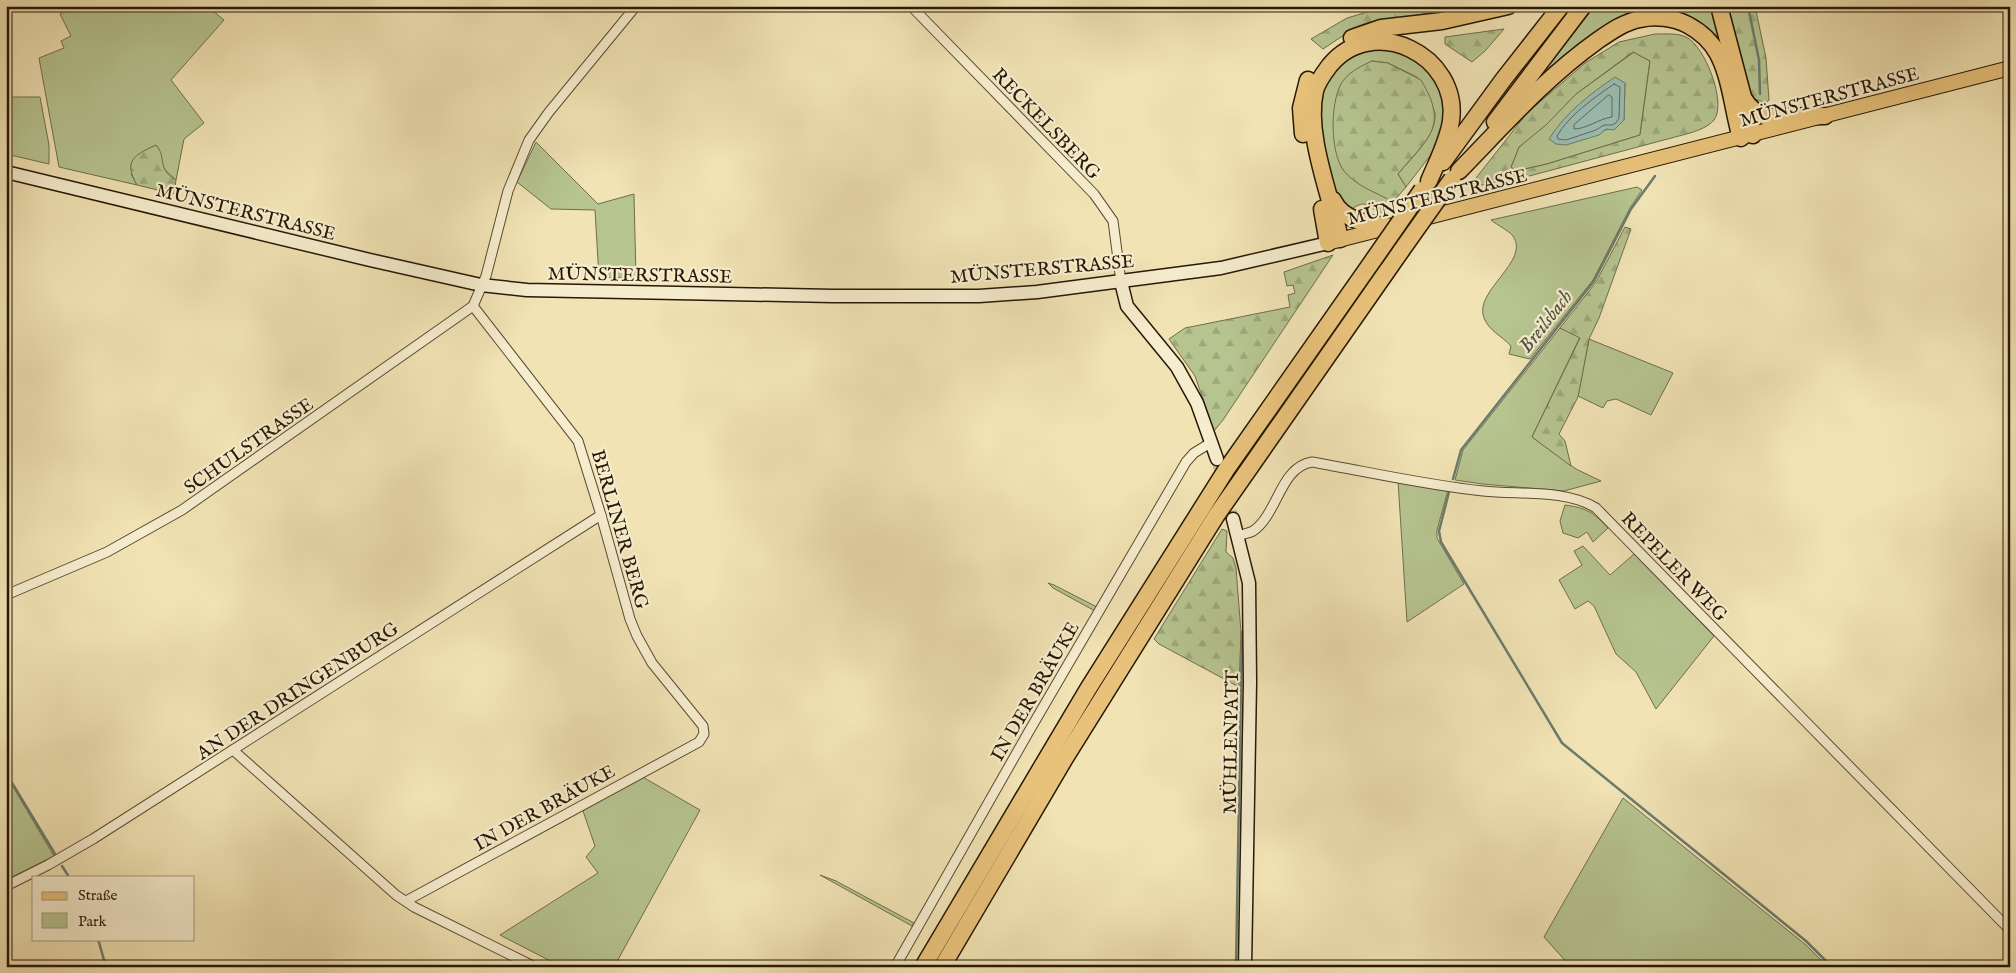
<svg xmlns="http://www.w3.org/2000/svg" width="2016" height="973" font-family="'IM FELL English',serif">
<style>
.green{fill:#b6c490;stroke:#6e6e4b;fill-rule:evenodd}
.forest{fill:url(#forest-firs);stroke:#6e6e4b;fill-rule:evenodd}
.water{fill:#9bbdb2;stroke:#6c7b6d}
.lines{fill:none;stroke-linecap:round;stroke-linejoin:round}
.shore{stroke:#606a5c;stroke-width:1}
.stream{stroke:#6c7b6d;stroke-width:2.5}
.secondary-tunnel{stroke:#c8ba91;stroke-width:12;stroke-dasharray:12 6;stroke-linecap:butt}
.street-casing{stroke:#594b32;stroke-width:11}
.secondary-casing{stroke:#261806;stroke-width:15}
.primary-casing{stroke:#261806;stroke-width:16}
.highway-casing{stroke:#261806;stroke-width:19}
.street{stroke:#f6edce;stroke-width:9}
.secondary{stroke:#f6edce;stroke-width:12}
.primary{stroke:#e8c27a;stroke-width:14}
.highway{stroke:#e8c27a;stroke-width:16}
.highway-bridge-casing{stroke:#261806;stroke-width:19;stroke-linecap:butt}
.highway-bridge{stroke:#e8c27a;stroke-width:16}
.labels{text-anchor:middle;stroke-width:4.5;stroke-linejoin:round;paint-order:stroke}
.street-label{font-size:19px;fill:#261806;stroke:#f6edce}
.water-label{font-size:20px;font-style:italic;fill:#4f5242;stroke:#f6edce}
</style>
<defs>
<pattern id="forest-firs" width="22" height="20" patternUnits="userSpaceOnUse" patternTransform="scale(1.25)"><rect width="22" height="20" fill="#b6c490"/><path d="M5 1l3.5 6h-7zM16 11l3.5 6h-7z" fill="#9ca87b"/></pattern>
</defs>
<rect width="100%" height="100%" fill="#f1e3b4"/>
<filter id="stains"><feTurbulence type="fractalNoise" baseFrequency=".004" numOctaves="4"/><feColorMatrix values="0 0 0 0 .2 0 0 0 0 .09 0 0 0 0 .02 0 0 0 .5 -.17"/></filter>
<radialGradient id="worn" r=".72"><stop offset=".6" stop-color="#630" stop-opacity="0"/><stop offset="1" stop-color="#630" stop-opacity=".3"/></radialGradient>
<g class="green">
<path d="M75,6H207L224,20L171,80L204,123L184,139L176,180L163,168L158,147L131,174L137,185L59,167L39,58L64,48L61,41L71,36L60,14Z"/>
<path d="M1595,6H1620V8L1626,6H1696L1698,8V6H1714L1727,57L1721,49L1656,12L1538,82L1537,80Z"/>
<path d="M1384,45L1425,63L1443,94L1444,125L1433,152L1406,187L1398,174C1411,158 1437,135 1435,113L1417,77L1388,63L1372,61L1349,75L1341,85L1393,202L1385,213C1367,212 1370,194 1348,212C1330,194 1311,116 1320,92C1322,85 1336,65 1341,60C1347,54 1375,48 1384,45Z"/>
<path d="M1634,52L1650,61L1640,135L1547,164L1516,171L1511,167L1519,147L1546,124L1576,94ZM1625,83L1624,120L1608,129L1566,145Z"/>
<path d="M6,97H40L49,145V164L6,154Z"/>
<path d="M536,142L598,204L634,194L636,277L599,278L595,210L551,209L517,182Z"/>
<path d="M1637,187L1642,190L1630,208L1593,280L1530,359L1509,354L1511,346C1502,336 1489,331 1484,318C1473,291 1531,261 1513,236C1508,230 1497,225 1491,220Z"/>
<path d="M1560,328L1580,337L1532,437L1576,469L1601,481L1564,491L1482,484L1455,480L1463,450Z"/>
<path d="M1589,339L1673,373L1651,415L1616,399L1607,401L1603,408L1578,396Z"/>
<path d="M1398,481L1448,490L1437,530V538L1464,584L1407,622Z"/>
<path d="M1565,505C1587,508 1593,512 1608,528L1593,542L1587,532L1578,538L1563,533L1560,521Z"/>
<path d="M1583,546L1610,575L1634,554L1714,636L1656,709L1636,672L1616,654L1594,606L1588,601L1575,609L1559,580L1582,565L1574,551Z"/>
<path d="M1048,583L1054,585L1097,607L1095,611L1053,588Z"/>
<path d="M6,775L54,856L6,880Z"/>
<path d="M641,776L700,810L614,967H562L500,935L598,873L586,857L595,846L582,808Z"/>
<path d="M1623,798L1806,945L1828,967H1571L1544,937Z"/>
<path d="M820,875L836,881L914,923L912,926Z"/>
</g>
<g class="forest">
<path d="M1388,6H1480L1369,22L1356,27L1323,49L1311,39L1347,18Z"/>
<path d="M1728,6H1755L1766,58L1769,100L1766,103L1755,99L1751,94Z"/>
<path d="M1504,29L1485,51L1472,62L1445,44V37Z"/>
<path d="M1655,34C1664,34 1678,33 1686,37C1705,46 1727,103 1714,120C1708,127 1699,130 1690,133L1522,178L1469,187L1527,113L1585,63L1619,42ZM1633,52L1650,61L1640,135L1547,164L1516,171L1511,167L1519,147L1546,125L1576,94Z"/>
<path d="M1372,61L1388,63L1421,80C1450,128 1427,138 1398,174L1406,187L1393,202C1376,192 1357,187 1344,171C1330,153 1330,104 1341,84C1347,73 1361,66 1372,61Z"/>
<path d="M156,145C167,156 156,169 176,180L174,194L137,185C123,161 134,155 156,145Z"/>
<path d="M1625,227L1631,229L1599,318L1589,339L1578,397L1559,434L1565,441L1571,466L1532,437L1580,338L1560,328L1596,282Z"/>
<path d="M1333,255L1223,420L1214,431L1195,376L1169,339L1185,328L1290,307L1288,295L1295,293L1293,285L1287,286L1284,272Z"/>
<path d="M1222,529L1227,531L1226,552L1233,558L1236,568L1241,632L1239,687L1159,644L1154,639Z"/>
</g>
<path class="water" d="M1615,77L1625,83L1624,120L1614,130L1606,129L1599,135L1566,145L1556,144L1549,139C1565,113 1590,94 1615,77Z"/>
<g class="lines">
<g class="shore">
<path d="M1614,84L1620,87L1619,118L1616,123L1612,125H1604L1596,130L1566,140L1558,139L1557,136C1569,115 1594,98 1614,84Z"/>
<path d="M1609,95L1612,97V117C1598,119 1587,129 1574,129V125Z"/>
</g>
<g class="stream">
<path d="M1748,6L1759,60L1760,94"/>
<path d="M1453,479L1461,450L1594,281L1631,209L1655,176"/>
<path d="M1449,492L1439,531L1441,542L1562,743L1806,941L1832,967"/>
<path d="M6,773L55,854"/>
<path d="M62,866L69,877"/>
<path d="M98,939L106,967"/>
<path d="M1236,967L1242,632"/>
</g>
<path class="secondary-tunnel" d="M1217,459L1233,519"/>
<g class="street-casing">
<g id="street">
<path d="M911,6L1094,194L1113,221L1121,282"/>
<path d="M1238,536C1243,534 1249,533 1253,531C1278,514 1280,467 1312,462C1369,472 1426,485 1483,491C1518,495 1566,489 1596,508L2010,930"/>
<path d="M6,595L107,552L182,510L473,306L486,276L508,191L529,140L549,112L636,6"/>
<path d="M233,750L396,895L414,907L535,967"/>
<path d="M6,886L48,865L93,839L601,515"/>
<path d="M406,901L699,742L704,734L703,726L652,663L637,636L630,619L601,515L578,441L473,306"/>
<path d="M895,967L1028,733L1186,462L1194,453L1212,442"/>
</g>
</g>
<g class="secondary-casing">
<g id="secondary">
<path d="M6,172L370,260L481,285L527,290L833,296H979L1037,292L1221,268L1328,243"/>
<path d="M1121,282L1127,306L1177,367L1197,403L1217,459"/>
<path d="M1233,519L1249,583L1250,682L1245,967"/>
</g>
</g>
<g class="primary-casing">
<path id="primary" d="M1331,242L2010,68"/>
</g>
<g class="highway-casing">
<g id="highway">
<path d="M1719,6L1753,135"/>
<path d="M1352,38L1381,28L1442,21L1508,6"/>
<path d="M1744,99C1750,109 1757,114 1767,117L1825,116"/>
<path d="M1495,122L1583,6"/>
<path d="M1303,134L1301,108L1308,80"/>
<path d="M1443,162L1503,80L1561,6"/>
<path d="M1459,171C1503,126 1545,78 1597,41C1610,32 1624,22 1640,19C1655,15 1675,18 1688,25C1701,32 1711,41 1718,54C1731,79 1733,111 1741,138"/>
<path d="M1333,200C1343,222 1371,224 1392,227"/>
<path d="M1322,209L1328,243"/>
<path d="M1340,239C1331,196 1305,135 1315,91C1317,82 1324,73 1330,65C1373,13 1460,55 1451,121C1448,141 1437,162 1429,181"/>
<path d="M923,967L1088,689L1226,470L1374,259"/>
<path d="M942,967L1065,758L1216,516L1401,251"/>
</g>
</g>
<use href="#street" class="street"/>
<use href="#secondary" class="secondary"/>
<use href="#primary" class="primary"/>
<use href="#highway" class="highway"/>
<g class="highway-bridge-casing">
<g id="highway-bridge">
<path d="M1401,251L1452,179"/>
<path d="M1374,259L1422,190"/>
</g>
</g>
<use href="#highway-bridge" class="highway-bridge"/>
</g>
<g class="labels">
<g class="street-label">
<text transform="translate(1829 96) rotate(-15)" y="7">MÜNSTERSTRASSE</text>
<text transform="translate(1047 123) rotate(46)" y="7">RECKELSBERG</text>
<text transform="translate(1437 196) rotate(-14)" y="7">MÜNSTERSTRASSE</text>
<text transform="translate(246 211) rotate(14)" y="7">MÜNSTERSTRASSE</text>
<text transform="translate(1042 268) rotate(-5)" y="7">MÜNSTERSTRASSE</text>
<text transform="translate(640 274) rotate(1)" y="7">MÜNSTERSTRASSE</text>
<text transform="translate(248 445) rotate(-35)" y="7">SCHULSTRASSE</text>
<text transform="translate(621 529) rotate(74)" y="7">BERLINER BERG</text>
<text transform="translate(1675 566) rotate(46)" y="7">REPELER WEG</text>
<text transform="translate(297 690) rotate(-33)" y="7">AN DER DRINGENBURG</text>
<text transform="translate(1034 691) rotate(-60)" y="7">IN DER BRÄUKE</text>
<text transform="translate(1230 742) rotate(-89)" y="7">MÜHLENPATT</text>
<text transform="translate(544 807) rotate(-29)" y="7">IN DER BRÄUKE</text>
</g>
<g class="water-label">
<text transform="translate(1545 321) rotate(-52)" y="7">Breilsbach</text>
</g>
</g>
<rect width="2016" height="973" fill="none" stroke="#f1e3b4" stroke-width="25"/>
<rect x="8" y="8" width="2001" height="958" fill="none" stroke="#261806" stroke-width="2.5"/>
<rect x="12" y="12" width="1991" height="948" fill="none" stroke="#261806"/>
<rect x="32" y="876" width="162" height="65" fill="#f6edce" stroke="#a3987e"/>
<rect x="42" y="892" width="25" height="8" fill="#e8c27a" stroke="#a3987e"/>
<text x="78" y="900" font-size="15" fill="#261806">Straße</text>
<rect x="42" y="913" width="25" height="15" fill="#b6c490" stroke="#a3987e"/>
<text x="78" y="926" font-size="15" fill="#261806">Park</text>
<rect width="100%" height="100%" filter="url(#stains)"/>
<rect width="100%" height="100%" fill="url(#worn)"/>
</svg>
